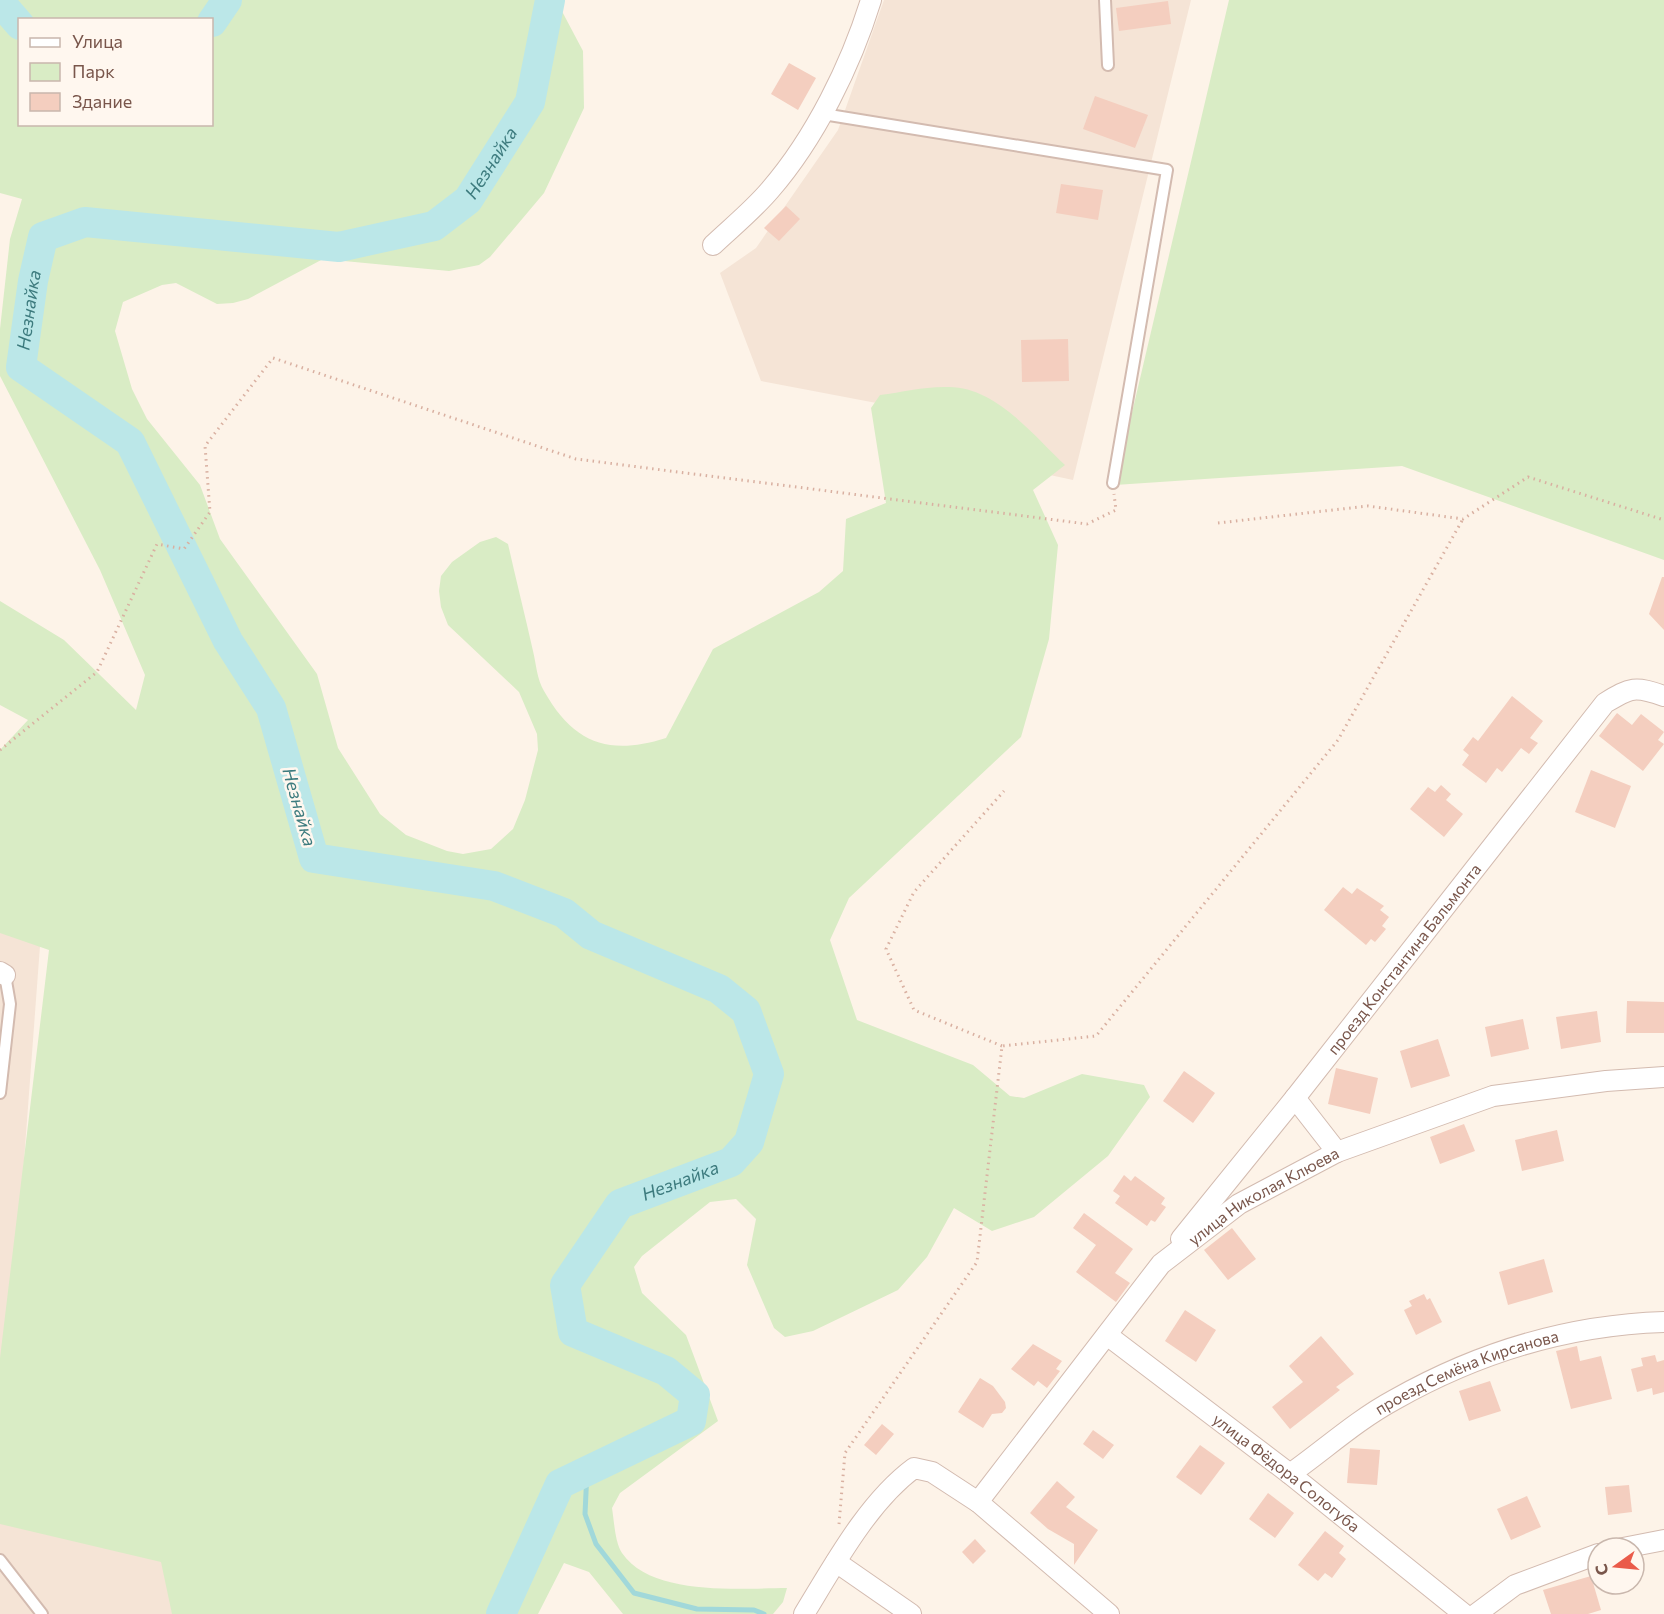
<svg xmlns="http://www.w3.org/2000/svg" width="1664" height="1614" font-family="Commissioner,sans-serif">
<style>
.residential{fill:#f5e4d6}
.green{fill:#d9ecc5;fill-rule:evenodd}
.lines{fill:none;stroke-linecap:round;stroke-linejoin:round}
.stream{stroke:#a1d8da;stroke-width:5}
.river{stroke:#bbe7e8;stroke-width:30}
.building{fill:#f4cebf}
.service-casing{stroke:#d3bbb0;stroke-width:14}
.minor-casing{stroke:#d3bbb0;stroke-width:22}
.path{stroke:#d9b0a1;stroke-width:3;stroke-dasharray:1.5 4.5;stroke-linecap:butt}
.service{stroke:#fff;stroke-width:10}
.minor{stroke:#fff;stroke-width:20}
.labels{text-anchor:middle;stroke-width:5;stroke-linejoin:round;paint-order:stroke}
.street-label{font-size:16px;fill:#79564b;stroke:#fff7ef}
.water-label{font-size:18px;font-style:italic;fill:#3d7b7e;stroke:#fff7ef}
</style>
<rect width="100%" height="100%" fill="#fdf3e8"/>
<g class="residential">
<path d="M884,0H1191L1073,480L923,448L929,413L761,381L720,273L756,248L838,130Z"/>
<path d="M0,918L40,946L0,1483Z"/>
<path d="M0,1512L190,1565L183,1614H0Z"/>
</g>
<g class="green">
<path d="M0,0H556L583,51L584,108L544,193L490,257L479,265L449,271L323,259L248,299L233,303L217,304L176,283L162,285L123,302L115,331L132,389L147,419L200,485L220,539L317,674L338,748L380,814L406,835L447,851L463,854L491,849L513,829L525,800L538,750L537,734L519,692L448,625L441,607L439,591L441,576L452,562L480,542L496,537L508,544C516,580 525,615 533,651C536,663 537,680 544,691C574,744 609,756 666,738L713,649L819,592L843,571L846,519L886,503L871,408L880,395C903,392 926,386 949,387C996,387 1034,436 1065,465L1033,490L1058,545L1049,639L1021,737L849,898L830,940L857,1020L973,1065L1010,1096L1024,1098L1082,1074L1144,1085L1150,1097L1108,1156L1034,1217L992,1231L954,1208L927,1257L898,1290L813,1331L785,1337L774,1328L747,1265L756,1219L736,1199L710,1202L642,1256L634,1267L642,1293L686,1335L718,1421L620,1493L612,1508C614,1520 615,1543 622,1553C652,1597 741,1588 787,1588L783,1602L773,1614H623L589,1572L564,1563L538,1614H172L161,1562L0,1524V1358L49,950L0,933V750L28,720L0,705V601L64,640L136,710L145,675L100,570L0,376V329L10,239L22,199L0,193ZM20,20H212V124H20Z"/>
<path d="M1229,0H1664V560L1402,466L1115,485Z"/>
</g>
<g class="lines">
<path class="stream" d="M587,1471L585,1514L596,1544L634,1593L697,1609L754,1610L764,1614"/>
<g class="river">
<path d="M0,2L20,25"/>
<path d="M212,22L227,0"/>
<path id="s1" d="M501,1614L560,1484L691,1421L695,1395L666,1371L573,1332L565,1285L620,1204L731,1162L749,1142L769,1074L746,1011L719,989L591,935L564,913L494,886L314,858L271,708L228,641L130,442L21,367L33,281L43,237L85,222L339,247L434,226L468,200L530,102L550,0"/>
</g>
</g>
<g class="building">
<path d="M1168,1L1171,24L1119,31L1116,8Z"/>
<path d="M789,63L816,78L798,110L771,94Z"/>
<path d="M1095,96L1148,115L1135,148L1083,129Z"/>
<path d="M1061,184L1103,190L1098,220L1056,213Z"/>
<path d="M786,206L800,219L779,241L764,228Z"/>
<path d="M1068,339L1069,381L1022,382L1021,340Z"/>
<path d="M1662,577H1664V630L1649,614Z"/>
<path d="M1512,696L1543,721L1530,738L1538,743L1529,754L1521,748L1502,772L1497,768L1486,783L1462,765L1469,755L1463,750L1473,737L1478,741Z"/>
<path d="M1617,713L1632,725L1641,714L1664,732L1658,740L1664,744L1643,771L1599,736Z"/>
<path d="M1591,770L1631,786L1615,828L1575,812Z"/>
<path d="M1441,785L1451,794L1446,800L1463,814L1444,837L1410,809L1428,787L1435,792Z"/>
<path d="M1343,887L1352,894L1357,888L1384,906L1380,910L1389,917L1382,926L1386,929L1375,942L1371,939L1366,945L1324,910Z"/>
<path d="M1627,1001L1664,1002V1033H1626Z"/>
<path d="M1597,1011L1601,1042L1561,1049L1556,1017Z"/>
<path d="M1523,1019L1529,1049L1491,1057L1485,1027Z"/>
<path d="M1438,1039L1450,1076L1411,1088L1400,1051Z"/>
<path d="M1336,1068L1378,1078L1370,1114L1328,1104Z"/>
<path d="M1184,1071L1215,1093L1193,1123L1163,1101Z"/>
<path d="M1464,1124L1475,1151L1440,1164L1430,1137Z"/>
<path d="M1557,1130L1564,1161L1522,1171L1515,1140Z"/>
<path d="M1124,1175L1131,1181L1135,1176L1165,1198L1161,1204L1166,1207L1155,1222L1151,1220L1147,1226L1115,1203L1120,1196L1113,1191Z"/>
<path d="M1084,1213L1133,1249L1115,1273L1130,1283L1116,1302L1076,1272L1096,1245L1073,1228Z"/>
<path d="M1232,1228L1256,1259L1228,1280L1204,1250Z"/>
<path d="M1544,1259L1553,1292L1508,1305L1499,1272Z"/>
<path d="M1424,1294L1427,1300L1430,1298L1442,1322L1416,1335L1404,1310L1412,1306L1409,1301Z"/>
<path d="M1185,1310L1216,1330L1196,1362L1165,1341Z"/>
<path d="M1321,1336L1354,1374L1336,1387L1340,1390L1290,1429L1272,1407L1303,1382L1289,1366Z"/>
<path d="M1033,1344L1062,1361L1056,1369L1060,1371L1047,1388L1038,1381L1034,1386L1011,1369Z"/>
<path d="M1577,1346L1580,1361L1601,1356L1612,1399L1571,1409L1556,1351Z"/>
<path d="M1655,1355L1657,1362L1664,1360V1392L1653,1395L1652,1388L1637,1392L1631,1369L1643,1366L1641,1358Z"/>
<path d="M980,1378L993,1386L1005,1402L1006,1408L1002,1413L992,1414L983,1428L958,1412Z"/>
<path d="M1490,1381L1501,1411L1469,1421L1459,1391Z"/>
<path d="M882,1424L894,1434L876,1455L864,1445Z"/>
<path d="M1093,1430L1114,1445L1103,1459L1083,1444Z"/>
<path d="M1200,1445L1225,1463L1201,1495L1176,1477Z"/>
<path d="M1350,1448L1380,1450L1377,1485L1347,1483Z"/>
<path d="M1057,1481L1075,1497L1066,1507L1098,1530L1074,1565V1544L1048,1529L1030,1513Z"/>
<path d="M1629,1485L1632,1512L1608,1515L1605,1487Z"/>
<path d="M1268,1493L1294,1513L1275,1538L1249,1519Z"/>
<path d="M1527,1496L1541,1527L1511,1540L1497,1509Z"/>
<path d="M1325,1531L1344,1546L1339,1553L1346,1559L1332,1578L1325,1573L1318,1581L1298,1565Z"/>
<path d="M975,1539L986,1551L973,1564L962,1552Z"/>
<path d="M1591,1576L1601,1610L1588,1614H1551L1543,1590Z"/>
</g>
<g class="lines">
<g class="service-casing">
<g id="service">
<path d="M1105,0L1108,65"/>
<path d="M823,114L1167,170L1113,483"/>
<path d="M0,1093L10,1004L5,975"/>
<path d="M0,1560L42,1614"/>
</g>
</g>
<g class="minor-casing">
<g id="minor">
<path d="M713,245C732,227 753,210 770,190C815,138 851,65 871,0"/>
<path d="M0,972L5,975"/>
<path d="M1295,1098L1337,1152"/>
<path id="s2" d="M1181,1239L1295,1098L1605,703C1631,687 1635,686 1664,696"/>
<path id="s3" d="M1107,1335L1290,1474L1464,1614"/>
<path id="s4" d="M1290,1474C1324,1450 1357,1420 1394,1400C1477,1353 1568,1325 1664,1322"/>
<path d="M978,1502L1109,1614"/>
<path d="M1623,1548L1664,1540"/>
<path d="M836,1562L911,1614"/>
<path id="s5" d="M804,1614C834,1565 868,1502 914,1468L932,1472L978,1502L1161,1264L1239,1204L1337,1152L1493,1096L1606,1081L1664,1077"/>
<path d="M1476,1614L1515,1585L1598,1554"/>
</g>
</g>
<g class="path">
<path d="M1218,523L1368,506L1463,519L1528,477L1664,520"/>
<path d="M0,750L97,672L157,544L184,549L210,512L205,446L273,358L576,459L1087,524L1116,510L1114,494"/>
<path d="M1002,1046L914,1010L886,949L914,892L1004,791"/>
<path d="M839,1524L845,1453L977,1262L1002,1046L1096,1036L1338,740L1463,519"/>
</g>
<use href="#service" class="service"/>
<use href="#minor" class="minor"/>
</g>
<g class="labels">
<g class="street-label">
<text dy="6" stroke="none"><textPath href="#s2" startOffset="358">проезд Константина Бальмонта</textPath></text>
<text dy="6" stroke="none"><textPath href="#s5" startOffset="681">улица Николая Клюева</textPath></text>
<text dy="6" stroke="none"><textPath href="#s4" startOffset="206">проезд Семёна Кирсанова</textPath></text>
<text dy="6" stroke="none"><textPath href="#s3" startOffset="226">улица Фёдора Сологуба</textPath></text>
</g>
<g class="water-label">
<text dy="6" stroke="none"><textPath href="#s1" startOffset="2553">Незнайка</textPath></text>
<text dy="6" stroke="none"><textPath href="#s1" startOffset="1995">Незнайка</textPath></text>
<text transform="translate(299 807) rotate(74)" y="6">Незнайка</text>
<text dy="6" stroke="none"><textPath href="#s1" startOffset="663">Незнайка</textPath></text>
</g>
</g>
<rect x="18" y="18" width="195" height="108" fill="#fff7ef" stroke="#c9b7ad" stroke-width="1.5"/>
<rect x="30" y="38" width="30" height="9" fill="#ffffff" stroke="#c9b7ad" stroke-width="1.5"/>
<text x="72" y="48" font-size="18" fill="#79564b">Улица</text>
<rect x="30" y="63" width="30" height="18" fill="#d9ecc5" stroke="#c9b7ad" stroke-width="1.5"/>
<text x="72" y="78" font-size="18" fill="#79564b">Парк</text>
<rect x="30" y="93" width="30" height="18" fill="#f4cebf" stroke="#c9b7ad" stroke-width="1.5"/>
<text x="72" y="108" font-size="18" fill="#79564b">Здание</text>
<g transform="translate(1616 1566) rotate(255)"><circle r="28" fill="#fff7ef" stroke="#c9b7ad" stroke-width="1.5"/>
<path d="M0-4.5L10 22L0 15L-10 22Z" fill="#ea5b4a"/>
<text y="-9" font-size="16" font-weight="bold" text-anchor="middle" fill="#79564b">С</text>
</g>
</svg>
